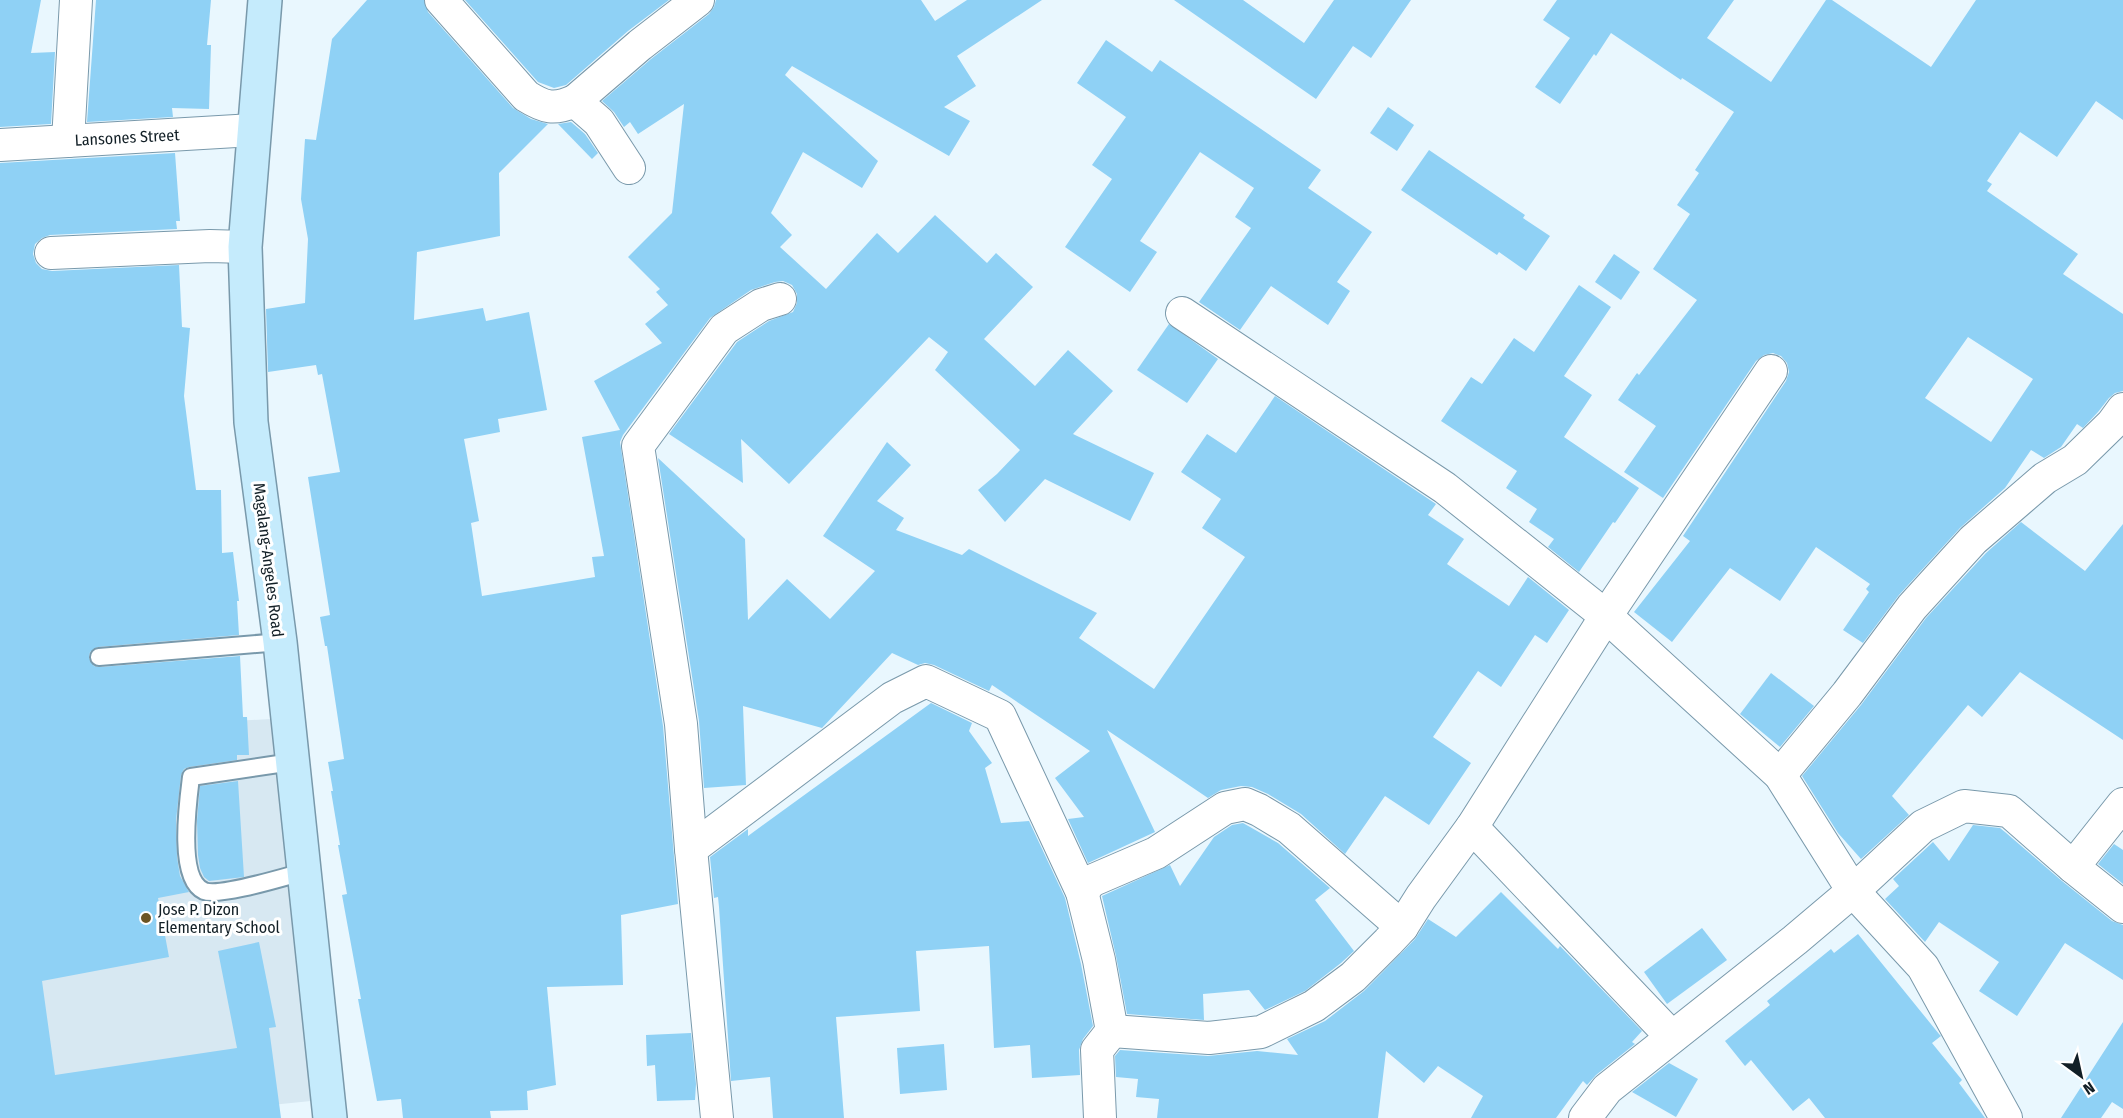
<svg xmlns="http://www.w3.org/2000/svg" width="2123" height="1118" font-family="'Fira Sans Condensed',sans-serif">
<style>
.built{fill:#d7e8f2}
.building{fill:#8fd1f5;fill-rule:evenodd}
.lines{fill:none;stroke-linecap:round;stroke-linejoin:round}
.lane-casing{stroke:#7999ab;stroke-width:20}
.street-casing{stroke:#7999ab;stroke-width:34}
.secondary-casing{stroke:#7999ab;stroke-width:36}
.lane{stroke:#fff;stroke-width:16}
.street{stroke:#fff;stroke-width:32}
.secondary{stroke:#c5ebfc;stroke-width:33}
.poi-dot{fill:#6b5424;stroke:#fff;stroke-width:2}
.labels{text-anchor:middle;stroke-width:6;stroke-linejoin:round;paint-order:stroke}
.street-label{font-size:16px;fill:#121f26;stroke:#fff}
.poi-label{font-size:16px;fill:#121f26;stroke:#fff;text-anchor:start}
</style>
<rect width="100%" height="100%" fill="#e9f7fe"/>
<path class="built" d="M271,719L311,1101L140,1118H0V734Z"/>
<g class="building">
<path d="M0,0H41L31,53L55,52L51,124L0,127Z"/>
<path d="M96,0H211L207,45H211L209,109L172,108L173,117L87,122Z"/>
<path d="M367,0H424L428,12L513,108L531,119L548,124L499,173L500,236L417,252L414,320L483,308L486,321L529,312L547,410L498,419L500,432L464,439L479,521L471,523L482,596L595,577L592,557L604,556L582,437L620,430L594,381L662,343L645,324L668,305L656,292L660,289L628,257L672,213L684,104L638,134L630,122L624,127L614,112L602,101L651,59L709,14L714,7L716,0H921L935,21L967,0H1042L957,56L976,86L944,107L970,121L949,156L792,66L785,75L878,161L862,188L803,152L771,213L792,235L780,247L826,289L877,233L898,253L935,215L987,263L996,253L1033,287L984,339L1035,386L1068,350L1113,391L1073,434L1154,473L1130,521L1045,479L1005,522L978,490L997,474L1020,450L935,370L948,352L929,337L789,484L741,439L743,483L669,434L737,342L769,321L793,312L797,303V294L792,285L783,281L775,282L751,290L710,318L623,435L620,442L663,726L678,904L621,915L623,985L547,987L556,1085L527,1091L528,1110L490,1111L491,1118H403L401,1099L377,1101L358,999H361L342,895L347,894L338,845H340L331,791H333L328,762L344,759L327,646H325L320,617L330,615L308,477L340,472L322,374L318,375L316,365L268,372L266,309L305,303L308,239L301,199L305,139L316,140L332,39Z"/>
<path d="M465,0H669L628,31L566,85L554,88L538,82Z"/>
<path d="M1174,0H1243L1304,43L1334,0H1411L1371,58L1353,46L1316,99Z"/>
<path d="M1557,0H1734L1707,38L1771,82L1826,0H1832L1931,67L1976,0H2123V120L2096,101L2057,157L2020,132L1987,181L1992,184L1987,191L2078,254L2063,274L2123,314V391L2115,393L2109,398L2098,412L2083,428L2077,424L2061,447L2044,458L2031,450L2005,488L1960,528L1899,595L1863,643L1843,630L1869,592L1866,589L1870,584L1816,547L1780,601L1730,568L1672,642L1634,612L1690,541L1683,536L1786,381L1789,372L1787,363L1781,356L1773,353L1764,355L1756,361L1663,498L1624,472L1656,426L1618,400L1637,373L1639,375L1697,300L1653,269L1690,214L1677,205L1699,173L1695,170L1734,112L1682,78L1681,80L1611,33L1596,56L1594,54L1560,104L1535,87L1570,38L1543,20ZM1968,337L2033,379L1991,442L1925,398Z"/>
<path d="M1106,40L1152,72L1160,60L1321,170L1308,188L1372,232L1337,282L1350,291L1328,325L1271,286L1240,330L1199,302L1251,228L1235,217L1254,188L1200,152L1140,241L1157,252L1130,292L1065,247L1112,179L1092,165L1126,117L1077,83Z"/>
<path d="M1388,107L1414,125L1397,151L1370,133Z"/>
<path d="M571,122L585,134L598,153L592,159L558,124Z"/>
<path d="M1429,150L1525,215L1523,218L1550,236L1526,271L1499,252L1497,255L1401,190Z"/>
<path d="M175,153L180,221H176L177,229L50,235L42,238L35,244L33,254L36,263L42,269L52,271L179,265L182,327L190,328L184,396L196,490H221L222,553L233,552L239,601H237L239,635L98,647L90,652L89,658L94,666L100,667L240,656L243,717H247L249,755H237V760L189,767L184,769L181,775L176,820L177,857L180,876L189,892L158,898L169,957L42,981L55,1075L237,1048L218,951L259,942L276,1027L269,1028L281,1118H0V163Z"/>
<path d="M1614,254L1640,272L1621,300L1595,282Z"/>
<path d="M1579,285L1611,307L1564,376L1592,395L1564,437L1639,488L1615,523L1613,522L1579,572L1548,547L1554,539L1529,522L1537,509L1506,488L1517,471L1441,421L1471,377L1482,384L1514,338L1534,352Z"/>
<path d="M1169,324L1218,359L1187,403L1137,370Z"/>
<path d="M1275,396L1436,504L1428,515L1464,539L1447,564L1509,606L1528,577L1569,610L1547,643L1535,635L1501,687L1478,671L1433,737L1471,763L1429,825L1385,796L1345,854L1301,814L1268,794L1252,787L1241,786L1221,790L1208,798L1107,730L1155,832L1088,863L1068,819L1084,817L1055,778L1090,751L992,685L989,691L934,665L925,663L918,665L892,653L822,728L743,706L746,785L704,788L699,721L658,458L745,539L748,620L787,579L830,619L875,571L823,536L887,442L911,465L877,501L904,518L896,530L962,555L969,549L1097,613L1079,638L1154,689L1245,557L1202,528L1221,499L1181,472L1207,434L1236,453Z"/>
<path d="M2021,522L2085,571L2123,524V740L2020,672L1982,717L1968,705L1892,796L1909,815L1861,859L1838,833L1802,776L1861,705L1926,618L1986,553Z"/>
<path d="M1771,673L1814,706L1780,747L1740,714Z"/>
<path d="M931,703L972,723L969,731L992,763L985,768L1001,823L1029,821L1065,898L1081,964L1093,1026L1083,1039L1079,1050L1080,1075L1032,1078L1030,1045L994,1048L989,946L916,951L920,1011L836,1017L844,1118H773L770,1077L731,1081L719,907L718,897L714,898L710,857L748,829V836Z"/>
<path d="M238,781L244,877L209,881L204,877L200,868L198,855L197,821L200,786Z"/>
<path d="M1243,823L1278,843L1330,888L1315,900L1354,951L1341,963L1305,991L1265,1010L1249,990L1203,994L1204,1020L1127,1014L1116,956L1102,896L1170,865L1180,886L1214,837L1232,825Z"/>
<path d="M1973,825L2000,828L2005,832L2062,881L2112,921L2123,925V980L2065,943L2017,1016L1979,991L1999,962L1939,922L1925,942L1885,899L1899,886L1893,879L1933,842L1949,861Z"/>
<path d="M2114,844L2123,850V884L2098,864Z"/>
<path d="M1501,892L1558,949L1560,946L1642,1031L1632,1042L1635,1044L1596,1075L1587,1085L1583,1081L1556,1118H1471L1483,1096L1438,1066L1424,1083L1386,1051L1378,1118H1157L1159,1099L1136,1097L1138,1079L1116,1077L1115,1056L1120,1050L1208,1056L1257,1051L1298,1055L1287,1039L1325,1021L1364,991L1415,939L1428,919L1456,937Z"/>
<path d="M1702,928L1727,960L1667,1004L1644,972Z"/>
<path d="M1858,934L1939,1034L1941,1036L1932,1043L1962,1080L1959,1083L1985,1118H1825L1809,1098L1793,1111L1751,1060L1745,1066L1725,1041L1770,1005L1767,1001L1831,949L1834,953Z"/>
<path d="M2123,1022V1109L2112,1102L2101,1118H2061Z"/>
<path d="M691,1033L696,1084L695,1100L657,1101L655,1065L647,1066L646,1035Z"/>
<path d="M944,1044L947,1090L900,1094L897,1048Z"/>
<path d="M1669,1063L1698,1079L1676,1117L1632,1092Z"/>
</g>
<g class="lines">
<g class="lane-casing">
<g id="lane">
<path d="M99,657L280,642"/>
<path d="M292,762L191,777C188,801 177,879 204,891C220,897 284,877 303,872"/>
</g>
</g>
<g class="street-casing">
<g id="street">
<path d="M441,0L526,96C545,108 554,110 575,101"/>
<path d="M68,141L76,0"/>
<path d="M0,145L253,130"/>
<path d="M629,168L599,122L575,101L640,45L698,0"/>
<path d="M51,253L210,246L245,247"/>
<path d="M1182,313L1445,488L1606,616L1780,775L1853,891L1923,967L2006,1118"/>
<path d="M1780,775L1847,694L1912,607L1973,540L2045,478L2075,460L2112,424L2123,409"/>
<path d="M1472,827L1672,1037"/>
<path d="M691,849L892,698L926,681L1000,716L1082,892L1099,960L1112,1031L1097,1050L1100,1118"/>
<path d="M2073,867L2123,804"/>
<path d="M1082,892L1091,881L1156,853L1225,808L1245,804L1259,810L1289,828L1402,927"/>
<path d="M1112,1031L1209,1038L1261,1032L1314,1006L1353,977L1388,942L1402,927L1421,897L1472,827L1606,616L1771,371"/>
<path d="M717,1118L691,849L681,724L638,446L724,329L761,305L780,299"/>
<path d="M1585,1118L1607,1089L1795,940L1853,891L1923,826L1964,806L2009,811L2073,867L2123,907"/>
</g>
</g>
<g class="secondary-casing">
<path id="secondary" d="M265,0L245,247L251,422L280,642L330,1118"/>
</g>
<use href="#lane" class="lane"/>
<use href="#street" class="street"/>
<use href="#secondary" class="secondary"/>
</g>
<circle class="poi-dot" cx="146" cy="918" r="6"/>
<g class="labels">
<g class="street-label">
<text transform="translate(127 137) rotate(-3)" y="6">Lansones Street</text>
<text transform="translate(269 560) rotate(83)" y="6">Magalang-Angeles Road</text>
</g>
<g class="poi-label">
<text x="158" y="915">Jose P. Dizon<tspan x="158" dy="18">Elementary School</tspan></text>
</g>
</g>
<g transform="translate(2081 1076) rotate(147)" stroke="#ffffff" stroke-width="4.5" paint-order="stroke">
<path d="M0-4.5L10 22L0 15L-10 22Z" fill="#121f26"/>
<text y="-9" font-size="16" font-weight="bold" text-anchor="middle" fill="#121f26">N</text>
</g>
</svg>
